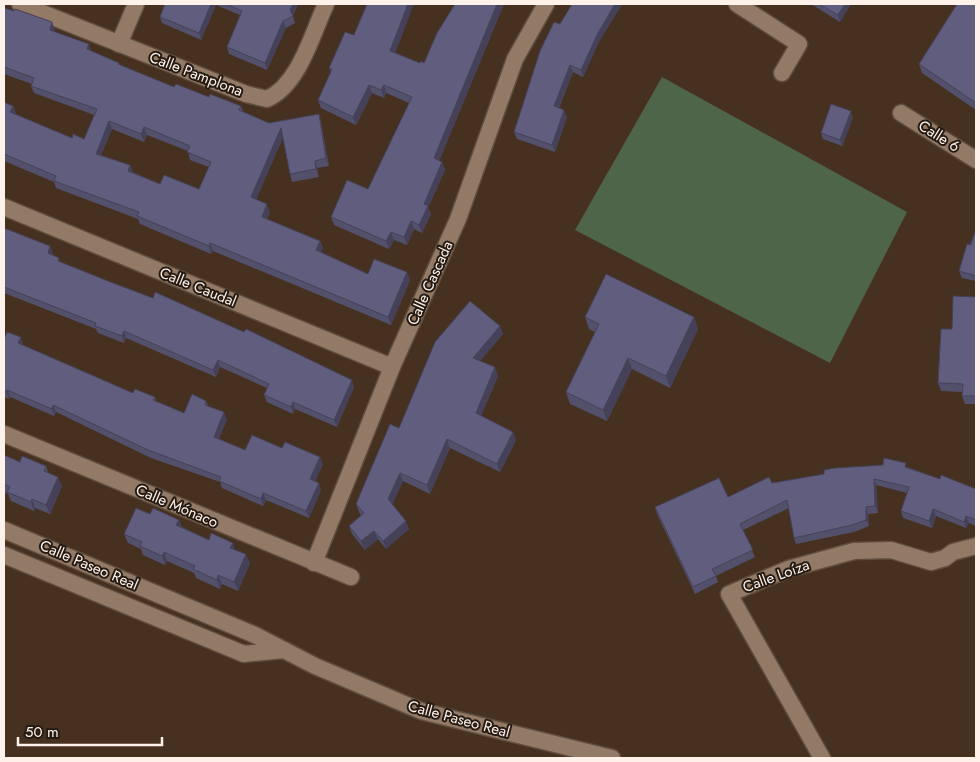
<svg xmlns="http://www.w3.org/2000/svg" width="980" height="762" font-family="Jost,sans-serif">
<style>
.green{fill:#4e6549}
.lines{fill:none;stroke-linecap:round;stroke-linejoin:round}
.street-casing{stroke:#5e4c3d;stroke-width:19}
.street{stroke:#937a66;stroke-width:16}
.wall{fill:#53506c;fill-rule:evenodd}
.shaded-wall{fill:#444158}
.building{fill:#615d7e;stroke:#444158;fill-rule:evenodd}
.labels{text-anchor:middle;stroke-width:4;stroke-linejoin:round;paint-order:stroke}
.street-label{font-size:15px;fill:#fef2ea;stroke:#251b13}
</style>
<rect width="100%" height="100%" fill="#46301f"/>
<path class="green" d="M662,77L907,212L830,363L575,230Z"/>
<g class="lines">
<g class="street-casing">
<g id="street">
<path d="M20,4L246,94L267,99C299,85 312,34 326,4"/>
<path d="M737,4L799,44L782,73"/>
<path d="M119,44L136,4"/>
<path d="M901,113L976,160"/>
<path d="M4,207L392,367"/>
<path d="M4,434L351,577"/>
<path d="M4,530L255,635L315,666L421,711L612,758"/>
<path d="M4,555L244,654L284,650"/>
<path d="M314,563L392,367L458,219L515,59L546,4"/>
<path d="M822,758L729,594L788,569L854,551L891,550L931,562L945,558L953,552L976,546"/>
</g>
</g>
<use href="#street" class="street"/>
</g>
<g class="wall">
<path d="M165,4H298L293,16L295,23L286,28L267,70L229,54L227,47L240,15L216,5L201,40L162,23L160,17Z"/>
<path d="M504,4L439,161L442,162L445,170L428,208L431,214L422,233L414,229L407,245L394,240L389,249L334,225L331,217L368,189L409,103L386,93L384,98L372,93L356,125L321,108L318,100L331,72L329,68L354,35L420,63H424Z"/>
<path d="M572,4H622L600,40L583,77L573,72L559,108L567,117L555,152L517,139L514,132L560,24Z"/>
<path d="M811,4H851L840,22Z"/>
<path d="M976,4V110L922,73L919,64Z"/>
<path d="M4,8L14,11L55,30V32L91,51L119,63L120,65L174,87L241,106L243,112L269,123L319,114L321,122L329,166L317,168L319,177L292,182L290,174L283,138L256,199L270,212L267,219L320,241L323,248L321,252L368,274L407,272L410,280L391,325L213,251L211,254L140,224L138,219L56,188L54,182L4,161V102L13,106L16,113L15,114L72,138L84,139L94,115L34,93L31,86L32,84L4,74ZM112,129L144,142L147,135L188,151L190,160L209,167L199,189L160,184L133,172L130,165L101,155Z"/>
<path d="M853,118L842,146L823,139L821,133Z"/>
<path d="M4,228L53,253L52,255L61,262L354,387L337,427L295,409L293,414L267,402L264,395L267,388L220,367L216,377L126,338L124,343L98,333L96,329L4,293Z"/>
<path d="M976,229V281L962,278L959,271Z"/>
<path d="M976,297V404H965L962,396L963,392L941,391L938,383L952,329Z"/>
<path d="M585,317H694L698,329L670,388L632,369L607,421L570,404L566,392L595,332L589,329Z"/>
<path d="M500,326L503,334L480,361L498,376L481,416L513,432L516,440L500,472L450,448L430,494L403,481L392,505L409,529L386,549L378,539L365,550L352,534L349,526L361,515L359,512L356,504L399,428Z"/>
<path d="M4,336L23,344V345L133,393L155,397L156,401L184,413L206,401L208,406L227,419L219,439L245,450L282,448L323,464L315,481L321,490L309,518L266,500L263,506L222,488L220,482L151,458L56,412L54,416L10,397L9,399L4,397Z"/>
<path d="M4,455L20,462L46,466L48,472L62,486L50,514L35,508L34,511L11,501L8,494L4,492Z"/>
<path d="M907,467L940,479L976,489V526L969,523L966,528L936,516L932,528L903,518L901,511L907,493L876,485L878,513L868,514L869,526L854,532L796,544L794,538L789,508L743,530L755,557L716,576L718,582L695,594L657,514L655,507L728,497L772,483Z"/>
<path d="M150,514L179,520L182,527L209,540L235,550L250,563L238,591L222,584L220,589L196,578L194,573L167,561L165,565L143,555L141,549L128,543L124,534Z"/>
</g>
<g class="shaded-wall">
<path d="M211,4H215L216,5L201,40L199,33Z"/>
<path d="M293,4H298L292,17L290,10Z"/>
<path d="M408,4H414L393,59L390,51Z"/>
<path d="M497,4H504L437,166L434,158Z"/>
<path d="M615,4H622L600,40L583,77L581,70L598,33Z"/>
<path d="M845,4H851L840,22L838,15Z"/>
<path d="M283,21L286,28L267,70L265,63Z"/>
<path d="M52,22L55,30L53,38L50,30Z"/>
<path d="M89,44L91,51L87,49Z"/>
<path d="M570,65L573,72L556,113L554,106Z"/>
<path d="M369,85L372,93L356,125L353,117Z"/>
<path d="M384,85L386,93L384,98L381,90Z"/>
<path d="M13,106L16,113L13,120L10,112Z"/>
<path d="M564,110L567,117L555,152L552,145Z"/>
<path d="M851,111L853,118L842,146L840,140Z"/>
<path d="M319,114L321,122L329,166L326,158Z"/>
<path d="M109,121L112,129L98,161L96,154Z"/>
<path d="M144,127L147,135L144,142L141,134Z"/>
<path d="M281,128L284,135L254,205L251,197Z"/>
<path d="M315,161L317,168L319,177L316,169Z"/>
<path d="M442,162L445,170L428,208L431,214L422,233L419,225L424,204Z"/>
<path d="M130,165L133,173L128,171Z"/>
<path d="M267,204L270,212L264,224L262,217Z"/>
<path d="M411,221L414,229L407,245L404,237Z"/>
<path d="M391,232L394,240L389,249L386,241Z"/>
<path d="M320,241L323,248L319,257L316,250Z"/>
<path d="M210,243L213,251L211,254L209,246Z"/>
<path d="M50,246L53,253L51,260L48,253Z"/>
<path d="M407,272L410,280L391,325L388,317Z"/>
<path d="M694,317L698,329L670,388L666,376Z"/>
<path d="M500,326L503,334L476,366L473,358Z"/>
<path d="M124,331L126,338L124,343L122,336Z"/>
<path d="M21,337L23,344L21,350L18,343Z"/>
<path d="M628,358L632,369L607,421L603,410Z"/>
<path d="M218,360L220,367L216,377L213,370Z"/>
<path d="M495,367L498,376L479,421L476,413Z"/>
<path d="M352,380L354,387L337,427L334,420Z"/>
<path d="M7,390L10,397L9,399L6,392Z"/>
<path d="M293,402L295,409L293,414L291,407Z"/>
<path d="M53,405L56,412L54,416L52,409Z"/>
<path d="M224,412L227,419L217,444L214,437Z"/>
<path d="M513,432L516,440L500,472L497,464Z"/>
<path d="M447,439L450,448L430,494L427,485Z"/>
<path d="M320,457L323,464L313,486L310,479Z"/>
<path d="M400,473L403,481L391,508L388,499Z"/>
<path d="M58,477L62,486L50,514L46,505Z"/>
<path d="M874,479L876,485L878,513L875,506Z"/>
<path d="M319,483L321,490L309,518L306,511Z"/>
<path d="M263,493L266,500L263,506L261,499Z"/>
<path d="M32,499L35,508L34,511L31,502Z"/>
<path d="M866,507L868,514L869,526L866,520Z"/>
<path d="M933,509L936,516L932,528L929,521Z"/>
<path d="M966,516L969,523L966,528L964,522Z"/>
<path d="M179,520L182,529L176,525Z"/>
<path d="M406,521L409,529L386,549L383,541Z"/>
<path d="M374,531L378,539L365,550L361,541Z"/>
<path d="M233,543L236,552L230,548Z"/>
<path d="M164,552L167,561L165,565L162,556Z"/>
<path d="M246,554L250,563L238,591L234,582Z"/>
<path d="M218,575L222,584L220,589L217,580Z"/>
</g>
<g class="building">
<path d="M165,4H211L199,33L160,17Z"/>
<path d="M226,4H293L290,10L293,16L283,21L265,63L227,47L242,11Z"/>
<path d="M367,4H408L390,51L420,63L421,61L424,63L437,33L455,4H497L434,158L442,162L424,204L428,206L419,225L411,221L404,237L391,232L386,241L331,217L347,180L368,189L412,97L384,85L381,90L369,85L353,117L318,100L332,69L329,68L345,32L354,35Z"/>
<path d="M572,4H615L598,33L581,70L570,65L554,106L564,110L552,145L514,132L540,51L554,22L560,24Z"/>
<path d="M819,4H845L838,15Z"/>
<path d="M957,4H976V103L919,64Z"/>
<path d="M4,8L14,11L15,9L52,22L50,30L89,44L87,49L119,63L118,64L174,87L176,84L209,97L210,94L241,106L239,110L269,123L319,114L326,158L315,161L316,169L290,174L281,128L251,197L267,204L262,217L320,241L316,250L368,274L374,259L407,272L388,317L210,243L209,246L137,216L139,212L54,181L56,176L4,154V102L13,106L10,112L72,138L73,134L84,139L97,109L31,86L34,78L4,67ZM109,121L141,134L144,127L190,146L187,152L211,162L199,189L164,175L160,184L128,171L130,165L96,154Z"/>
<path d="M831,104L851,111L840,140L821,133Z"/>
<path d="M4,228L50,246L48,253L59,258L58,261L113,283L153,298L155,292L244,332L246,329L352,380L334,420L293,402L291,407L264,395L269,384L218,360L213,370L124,331L122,336L95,326L96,323L4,287Z"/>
<path d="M976,229V276L959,271L967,244L971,245Z"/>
<path d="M606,274L694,317L666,376L628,358L603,410L566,392L599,324L585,317Z"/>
<path d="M953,296L976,297V396H962L963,384L938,383L941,329H952Z"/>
<path d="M470,301L500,326L473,358L495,367L476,413L513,432L497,464L447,439L427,485L400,473L388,499L406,521L383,541L374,531L361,541L349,526L364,513L356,504L390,424L399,428L435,342Z"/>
<path d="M7,332L21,337L18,343L133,393L135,389L155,397L153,400L184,413L192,394L206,401L205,405L224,412L214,437L245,450L252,435L282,448L285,442L320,457L310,479L319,483L306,511L263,493L261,499L219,481L221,477L148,450L53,405L52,409L7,390L6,392L4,391V336L5,337Z"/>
<path d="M4,455L20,462L22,456L46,466L44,471L58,477L46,505L32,499L31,502L7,492L10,487L4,484Z"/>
<path d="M884,458L906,463L905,467L940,479L941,475L976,489V520L966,516L964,522L933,509L929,521L901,511L909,487L874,479L875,506L866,507V520L852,525L794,538L787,500L740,524L753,550L712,569L716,576L693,587L655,507L719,478L728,497L769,477L772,483L824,474V470L835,468L883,465Z"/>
<path d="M136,508L150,514L153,508L179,520L176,525L209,540L211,533L233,543L230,548L246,554L234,582L218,575L217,580L193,569L195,566L164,552L162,556L140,546L142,542L124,534Z"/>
</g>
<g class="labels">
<g class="street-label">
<text transform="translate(196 74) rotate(21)" y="5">Calle Pamplona</text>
<text transform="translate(939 136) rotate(32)" y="5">Calle 6</text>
<text transform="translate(430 283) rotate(-66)" y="5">Calle Cascada</text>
<text transform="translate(198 287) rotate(22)" y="5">Calle Caudal</text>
<text transform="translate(177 506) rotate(23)" y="5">Calle Mónaco</text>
<text transform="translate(89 565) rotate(23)" y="5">Calle Paseo Real</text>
<text transform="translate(776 576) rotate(-20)" y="5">Calle Loíza</text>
<text transform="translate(459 719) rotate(15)" y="5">Calle Paseo Real</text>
</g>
</g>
<rect width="980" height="762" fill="none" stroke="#fef2ea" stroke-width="10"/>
<path d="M18 737v8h144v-8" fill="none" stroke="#fef2ea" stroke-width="2.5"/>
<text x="25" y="737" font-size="15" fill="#fef2ea" stroke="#251b13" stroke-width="4" paint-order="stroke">50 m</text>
</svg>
